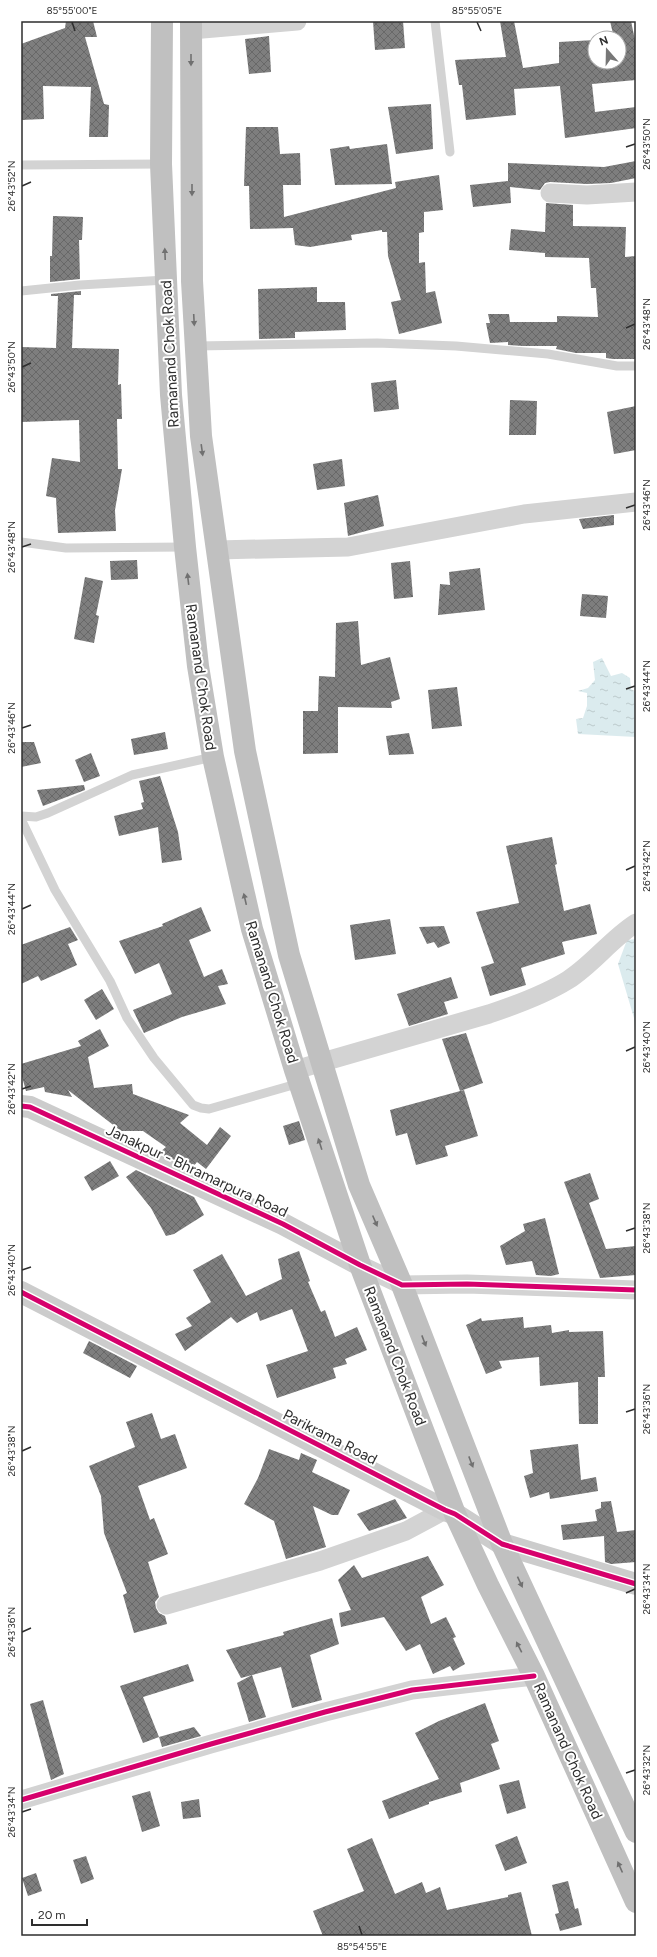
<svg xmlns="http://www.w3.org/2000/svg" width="657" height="1957" font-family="Figtree,sans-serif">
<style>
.water{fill:url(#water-ripples)}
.building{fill:url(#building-cross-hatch)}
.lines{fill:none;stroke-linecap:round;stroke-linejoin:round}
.lane{stroke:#d3d3d3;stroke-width:9}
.street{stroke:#d3d3d3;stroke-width:19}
.secondary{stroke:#ccc;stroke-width:22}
.highway{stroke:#c0c0c0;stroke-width:22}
.cycleway-casing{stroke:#fff;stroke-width:8}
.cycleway{stroke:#d6006c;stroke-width:5}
.oneway{fill:#707070}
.ticks{fill:none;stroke:#2e2e2e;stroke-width:1.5}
.labels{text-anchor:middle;stroke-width:4;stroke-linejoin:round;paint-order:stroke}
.street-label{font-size:15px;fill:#2e2e2e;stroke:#fff}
.neatline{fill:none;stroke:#2e2e2e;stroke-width:1.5}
.ticks-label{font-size:10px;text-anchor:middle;fill:#2e2e2e}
</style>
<defs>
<pattern id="water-ripples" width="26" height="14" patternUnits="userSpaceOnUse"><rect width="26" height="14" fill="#dbebee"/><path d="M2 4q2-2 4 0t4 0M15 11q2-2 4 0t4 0" fill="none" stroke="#bccacc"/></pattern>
<pattern id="building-cross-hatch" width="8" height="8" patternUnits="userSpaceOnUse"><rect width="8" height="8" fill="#7e7e7e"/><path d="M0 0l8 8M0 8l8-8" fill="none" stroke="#686868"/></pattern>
</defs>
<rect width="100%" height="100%" fill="#fff"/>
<g class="water">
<path d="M602,658L611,676L622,673L630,678L631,689L636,692V737L578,734L576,719L583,718L587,706V693L578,691L588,688L595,680L593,662Z"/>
<path d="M636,939V1038L634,1018L618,964L627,940Z"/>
</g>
<g class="building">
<path d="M66,21H93L97,37H85L104,104L109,105L108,137H89L91,87L43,86L44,119L21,120V44L65,28Z"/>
<path d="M373,21H403L405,48L375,50Z"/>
<path d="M500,21H514L523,68L559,63V42L595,40V62H619V38H614L610,21H631L636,45V80L592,84L595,112L636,107V128L565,138L560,86L514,89L516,115L466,120L462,85H459L455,60L506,57Z"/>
<path d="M269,36L271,72L249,74L245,39Z"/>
<path d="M431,104L433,149L396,154L388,107Z"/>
<path d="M246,127H278L280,154L300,153L301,185H283L284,217L396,188L395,182L439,175L443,210L424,212V232L419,233V263L425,262L426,293L435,291L442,323L399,334L391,302L401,300L388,256L387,232H382V230L351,235L352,240L310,247L295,245L293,228L250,229L249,186H244Z"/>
<path d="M387,144L392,184L335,185L330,149L349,146L350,149Z"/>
<path d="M636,161V178L611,183L587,184L550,182L545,183L540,190L510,187L511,203L473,207L470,185L508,181V163L604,167Z"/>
<path d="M546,203L573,205V226L626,227L625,257L636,256V359H613L606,358V353H576L556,349L557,346H523L508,345V342L490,343L486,323H490L488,314H509L510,322H557V316L598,317L596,288H591L589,258L545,257V253L509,250L511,229L545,232Z"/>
<path d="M53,216L83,217L82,240H79L80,279L50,282V256H52Z"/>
<path d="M317,287V302H345L346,330L295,332V338L259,339L258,289Z"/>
<path d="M81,291V295H74L72,348L119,349L118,385L121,384L122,419H117L118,469H122L115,510L116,531L58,533L56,498L46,496L52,458L80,462L79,420L21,422V347L56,348L58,296H51V294Z"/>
<path d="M396,380L399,409L374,412L371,383Z"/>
<path d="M510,400L537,401L536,435H509Z"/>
<path d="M636,406V450L614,454L607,412Z"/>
<path d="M342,459L345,486L317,490L313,464Z"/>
<path d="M378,495L384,526L348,536L344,503Z"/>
<path d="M614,515V525L583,529L579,519Z"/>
<path d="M137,560L138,579L111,580L110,561Z"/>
<path d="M410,561L413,597L394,599L391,563Z"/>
<path d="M480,568L485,610L438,615L440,584L450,585L449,572Z"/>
<path d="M85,577L103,581L96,615L99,616L94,643L74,639Z"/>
<path d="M582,594L608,596L606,618L580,616Z"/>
<path d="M358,621L361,665L390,657L400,699L391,702L392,708L338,707V753L303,754V711H318L319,676L335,677L336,623Z"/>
<path d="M457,687L462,726L432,729L428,690Z"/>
<path d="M165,732L168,749L134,755L131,739Z"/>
<path d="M409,733L414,754L389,755L386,736Z"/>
<path d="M21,742H34L41,763L21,767Z"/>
<path d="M91,753L100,776L84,782L75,760Z"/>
<path d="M160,776L178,832L182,860L162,863L158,827L119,836L114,816L143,809L141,803L144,802L139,781Z"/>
<path d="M84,785L85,790L43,806L37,790Z"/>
<path d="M552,837L557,864L555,865L564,911L590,904L597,934L562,942L565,954L521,968L526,985L490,996L481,967L494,963L476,912L519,903L506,846Z"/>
<path d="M201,907L211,931L189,940L204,977L222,969L228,984L218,986L226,1004L182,1017L144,1033L133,1010L172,994L159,963L135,974L119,941L163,926L162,924Z"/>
<path d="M390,919L396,954L355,960L350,925Z"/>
<path d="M444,926L450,943L438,948L434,942L427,944L419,927Z"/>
<path d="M70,927L78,940L68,944L77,965L41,981L38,976L21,984V945Z"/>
<path d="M451,977L458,998L444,1002L448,1014L409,1026L397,994Z"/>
<path d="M102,989L114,1009L96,1020L84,1000Z"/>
<path d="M100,1029L109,1046L88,1057L94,1088L132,1084L133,1094L189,1115L180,1123L207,1145L220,1127L231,1136L206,1169L197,1162L192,1168L159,1153L166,1147L143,1131H121L68,1090L72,1097L45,1092L44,1087L26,1091L21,1073V1064L81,1046L78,1041Z"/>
<path d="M466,1033L483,1083L460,1091L442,1039Z"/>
<path d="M464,1090L478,1136L445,1146L448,1156L416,1165L407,1133L396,1136L390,1110Z"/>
<path d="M299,1121L305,1140L289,1145L283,1126Z"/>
<path d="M110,1161L119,1176L92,1191L84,1177Z"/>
<path d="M136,1170L194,1197L204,1215L174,1234L166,1236L151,1208L126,1177Z"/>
<path d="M590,1173L599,1199L589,1203L606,1249L636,1246V1275L600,1278L564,1182Z"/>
<path d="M545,1218L559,1274L551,1276L536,1275L532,1261L506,1265L500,1246L525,1231L523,1224Z"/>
<path d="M299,1251L310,1281L308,1282L321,1312L325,1310L335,1337L357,1327L367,1350L345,1359L347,1364L333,1368L336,1378L277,1398L266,1365L308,1351L292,1309L260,1321L257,1312L237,1323L231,1317L185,1351L175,1334L192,1326L186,1318L211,1302L193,1270L222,1254L246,1296L282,1279L278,1259Z"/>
<path d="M523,1317L524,1328L551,1325L552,1333L569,1330V1332L603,1331L605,1377H598V1424H579L578,1382L540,1386L539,1357L499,1361L502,1368L486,1374L466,1325L481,1318L482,1321Z"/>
<path d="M89,1341L137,1366L130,1378L83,1353Z"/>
<path d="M152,1413L161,1439L175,1434L187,1468L138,1486L150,1520L154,1518L168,1554L148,1562L159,1597L155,1602L156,1608L159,1613L165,1616L167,1624L134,1633L123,1595L127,1593L104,1533L101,1496L89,1466L135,1447L126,1422Z"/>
<path d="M578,1444L581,1480L596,1477L598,1491L550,1499L549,1492L530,1498L524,1476L533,1473L530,1450Z"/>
<path d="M269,1449L299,1460L301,1453L317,1460L312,1472L350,1490L338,1515H332L313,1506L326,1547L286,1559L274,1521L244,1504L258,1478Z"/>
<path d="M395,1499L407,1518L369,1531L357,1514Z"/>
<path d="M611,1501L617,1532L636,1530V1562L611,1564L605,1562L604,1536L563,1540L561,1525L597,1521L595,1510L601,1508V1502Z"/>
<path d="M428,1556L444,1585L421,1597L431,1624L446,1617L456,1637L453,1638L465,1664L453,1671L450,1666L433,1674L420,1644L406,1651L384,1617L341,1627L339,1613L351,1610L338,1580L354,1565L362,1578Z"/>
<path d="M332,1618L339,1644L310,1655L322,1700L292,1708L281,1667L241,1678L226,1650L284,1635L283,1632Z"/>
<path d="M188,1664L194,1681L143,1697L159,1737L143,1743L120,1686Z"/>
<path d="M252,1675L266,1717L249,1722L237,1683Z"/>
<path d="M43,1700L64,1774L51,1780L30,1704Z"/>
<path d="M485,1703L499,1741L491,1744L500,1769L460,1783L462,1792L429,1802V1804L389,1819L382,1801L439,1779L415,1733L439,1721Z"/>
<path d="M194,1727L201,1736L162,1747L159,1737Z"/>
<path d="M519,1780L526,1808L507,1814L499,1785Z"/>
<path d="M150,1791L160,1826L142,1832L132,1796Z"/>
<path d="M199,1799L201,1817L183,1819L181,1802Z"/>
<path d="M517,1836L527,1863L505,1871L495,1845Z"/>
<path d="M372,1838L395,1894L422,1882L426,1893L440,1887L447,1910L508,1897V1895L521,1892L532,1936H323L313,1911L364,1891L347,1849Z"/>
<path d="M86,1856L94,1879L81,1884L73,1860Z"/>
<path d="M36,1873L42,1891L28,1896L22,1878Z"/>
<path d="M568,1881L575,1909L578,1908L582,1925L560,1931L555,1914L559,1913L552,1885Z"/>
</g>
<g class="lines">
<g class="lane">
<path d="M435,21L450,152"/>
<path d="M21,165L161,164"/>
<path d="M21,291L80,285L166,280"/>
<path d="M196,346L377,343L456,346L548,354L617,366H636"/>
<path d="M21,542L66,548L185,547"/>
<path d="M21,816L36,817L48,813L132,775L213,757"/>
<path d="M21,819L55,890L110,981L127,1018L154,1058L193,1105L201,1108L209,1109L300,1083"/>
</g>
<g class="street">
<path d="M191,30L297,21"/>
<path d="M550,193L587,195L636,192"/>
<path d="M217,550L348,547L524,514L636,502"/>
<path d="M295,1070L489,1014C516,1005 544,995 568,980C593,964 611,939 636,923"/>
<path d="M360,1265L402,1285L467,1284L636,1290"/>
<path d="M166,1605L320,1561L406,1531L445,1510"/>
<path d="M21,1800L211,1744L325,1712L412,1690L534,1676"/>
</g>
<g class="secondary">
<path d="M21,1106L30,1107L283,1224L360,1265"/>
<path d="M21,1292L445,1510L455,1514L502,1544L636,1584"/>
</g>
<g class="highway">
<path d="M162,21L161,164L171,395L185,547L198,666L213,757L252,929L295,1070L360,1265L455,1514L488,1585L534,1676L636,1902"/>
<path d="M191,21L192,281L201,436L245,751L289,955L359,1185L402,1285L502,1544L636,1832"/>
</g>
<g class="cycleway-casing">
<g id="cycleway">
<path d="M21,1106L30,1107L283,1224L360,1265L402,1285L467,1284L636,1290"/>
<path d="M21,1292L445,1510L455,1514L502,1544L636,1584"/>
<path d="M21,1800L211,1744L325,1712L412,1690L534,1676"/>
</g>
</g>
<use href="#cycleway" class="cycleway"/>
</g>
<defs><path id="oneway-solid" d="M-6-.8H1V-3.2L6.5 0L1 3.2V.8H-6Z"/></defs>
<g class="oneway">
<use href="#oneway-solid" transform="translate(191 60) rotate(90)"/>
<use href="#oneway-solid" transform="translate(192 190) rotate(90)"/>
<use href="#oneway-solid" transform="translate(165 254) rotate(-92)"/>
<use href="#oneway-solid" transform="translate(194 320) rotate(87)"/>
<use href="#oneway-solid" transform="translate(202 450) rotate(82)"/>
<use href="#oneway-solid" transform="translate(188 579) rotate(-97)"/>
<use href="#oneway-solid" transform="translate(245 899) rotate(-103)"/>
<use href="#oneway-solid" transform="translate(320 1144) rotate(-108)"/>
<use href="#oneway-solid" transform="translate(375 1221) rotate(67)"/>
<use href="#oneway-solid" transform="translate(424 1341) rotate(69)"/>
<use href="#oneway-solid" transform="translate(471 1462) rotate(69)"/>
<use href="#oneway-solid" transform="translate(520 1582) rotate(65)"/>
<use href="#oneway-solid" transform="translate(519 1647) rotate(-117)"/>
<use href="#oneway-solid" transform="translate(620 1867) rotate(-114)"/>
</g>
<path class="ticks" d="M72,22L75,31M477,22L481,31M626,147L635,144M22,186L31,182M626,328L635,324M22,367L31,363M626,508L635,505M22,547L31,544M626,689L635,686M22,728L31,725M626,870L635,866M22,909L31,905M626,1051L635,1047M22,1089L31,1086M626,1231L635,1228M22,1270L31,1267M626,1412L635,1409M22,1451L31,1447M626,1593L635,1589M22,1632L31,1628M626,1773L635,1770M22,1812L31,1809M359,1926L362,1935"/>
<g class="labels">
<g class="street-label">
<text transform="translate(170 354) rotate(-93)" y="5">Ramanand Chok Road</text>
<text transform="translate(201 677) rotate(82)" y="5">Ramanand Chok Road</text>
<text transform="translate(272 992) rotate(73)" y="5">Ramanand Chok Road</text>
<text transform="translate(197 1171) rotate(25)" y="5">Janakpur - Bhramarpura Road</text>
<text transform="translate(395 1356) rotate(69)" y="5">Ramanand Chok Road</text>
<text transform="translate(330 1437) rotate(27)" y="5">Parikrama Road</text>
<text transform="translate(568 1751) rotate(66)" y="5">Ramanand Chok Road</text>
</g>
</g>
<rect width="657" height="1957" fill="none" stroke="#ffffff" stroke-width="44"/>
<g transform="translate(607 50) rotate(340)"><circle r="19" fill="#ffffff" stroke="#ababab"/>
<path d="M0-3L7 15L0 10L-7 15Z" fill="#777777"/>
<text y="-6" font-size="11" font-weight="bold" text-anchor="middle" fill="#2e2e2e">N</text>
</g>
<path d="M32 1919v6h55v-6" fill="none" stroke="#2e2e2e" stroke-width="2"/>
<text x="38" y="1919" font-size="12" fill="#2e2e2e" stroke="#ffffff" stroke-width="3" paint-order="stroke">20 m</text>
<rect x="22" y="22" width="613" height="1913" class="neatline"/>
<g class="ticks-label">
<text x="72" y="14">85°55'00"E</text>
<text x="477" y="14">85°55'05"E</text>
<text transform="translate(646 144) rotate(-90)" y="4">26°43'50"N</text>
<text transform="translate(11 186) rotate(-90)" y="4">26°43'52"N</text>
<text transform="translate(646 324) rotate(-90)" y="4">26°43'48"N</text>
<text transform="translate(11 367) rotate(-90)" y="4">26°43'50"N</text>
<text transform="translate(646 505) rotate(-90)" y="4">26°43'46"N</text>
<text transform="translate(11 547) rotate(-90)" y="4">26°43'48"N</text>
<text transform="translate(646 686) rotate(-90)" y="4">26°43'44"N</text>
<text transform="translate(11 728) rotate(-90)" y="4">26°43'46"N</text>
<text transform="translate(646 866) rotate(-90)" y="4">26°43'42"N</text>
<text transform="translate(11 909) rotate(-90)" y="4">26°43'44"N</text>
<text transform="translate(646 1047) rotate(-90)" y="4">26°43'40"N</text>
<text transform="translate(11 1089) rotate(-90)" y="4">26°43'42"N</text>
<text transform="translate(646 1228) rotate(-90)" y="4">26°43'38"N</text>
<text transform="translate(11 1270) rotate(-90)" y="4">26°43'40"N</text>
<text transform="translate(646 1409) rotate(-90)" y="4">26°43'36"N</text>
<text transform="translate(11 1451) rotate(-90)" y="4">26°43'38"N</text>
<text transform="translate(646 1589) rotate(-90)" y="4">26°43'34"N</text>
<text transform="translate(11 1632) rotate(-90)" y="4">26°43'36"N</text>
<text transform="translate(646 1770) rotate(-90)" y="4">26°43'32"N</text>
<text transform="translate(11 1812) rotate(-90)" y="4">26°43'34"N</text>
<text x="362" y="1950">85°54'55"E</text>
</g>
</svg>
